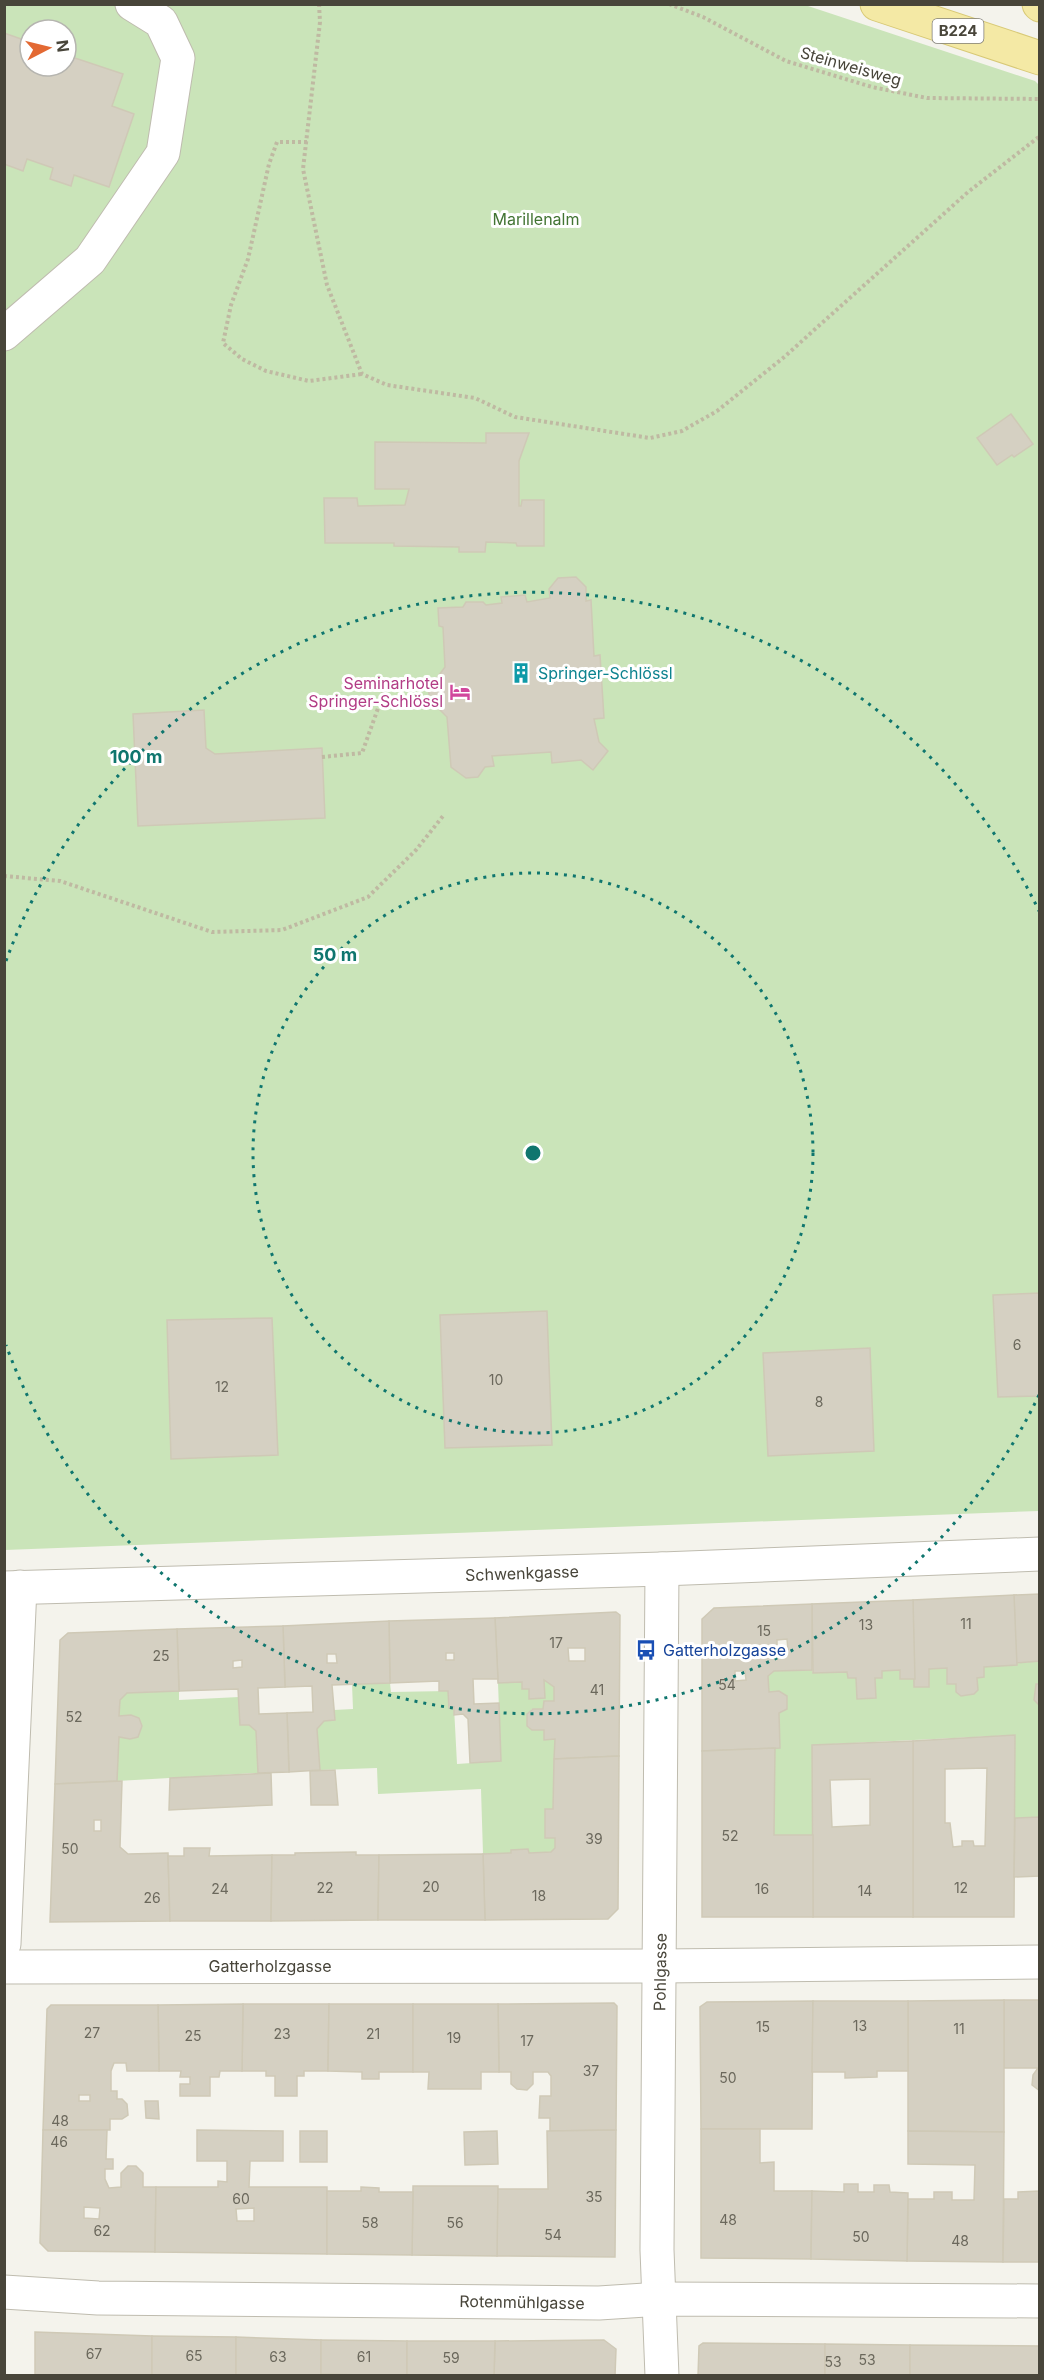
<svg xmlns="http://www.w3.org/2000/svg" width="1044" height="2380" font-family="Inter,sans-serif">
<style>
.green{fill:#cae4b9;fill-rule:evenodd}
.building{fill:#d5d0c2;stroke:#cfc9b6;stroke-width:1.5;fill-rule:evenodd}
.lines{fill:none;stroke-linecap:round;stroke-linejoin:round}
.minor-casing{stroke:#bfbcaf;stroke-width:35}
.major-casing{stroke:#d8c976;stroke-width:35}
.path{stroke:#bfb9a2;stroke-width:4;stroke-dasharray:3 3;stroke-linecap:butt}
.minor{stroke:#fff;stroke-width:33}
.major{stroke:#f4e9a5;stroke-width:33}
.ring{fill:none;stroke:#0f766e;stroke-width:3;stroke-dasharray:3 6}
.labels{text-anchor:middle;stroke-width:6;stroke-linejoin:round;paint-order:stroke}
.number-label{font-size:14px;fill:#6b685c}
.shield{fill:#fff;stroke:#7f7d75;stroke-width:1.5}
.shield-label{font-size:15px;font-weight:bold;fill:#48453a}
.street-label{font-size:16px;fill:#48453a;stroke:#fff}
.park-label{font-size:16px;fill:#427433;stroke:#fff}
.culture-label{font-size:16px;fill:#0d838f;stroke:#fff;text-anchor:start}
.hotel-label{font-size:16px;fill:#b23c85;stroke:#fff;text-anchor:end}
.transit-label{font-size:16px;fill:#164399;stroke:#fff;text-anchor:start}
.centre{fill:#0f766e;stroke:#fff;stroke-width:3}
.ring-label{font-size:18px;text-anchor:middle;font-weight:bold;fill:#0f766e;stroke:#fff;stroke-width:6;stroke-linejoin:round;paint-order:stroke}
</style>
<rect width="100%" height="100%" fill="#f4f3ec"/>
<g class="green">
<path d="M4,5H805L1035,81L1039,85V1511L5,1550ZM30,30H66V66H30Z"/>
<path d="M1039,1661V1684H1036L1034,1700L1040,1706L1039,1817L1015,1818V1735L813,1745V1835H774L775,1748L780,1747L779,1713L787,1708V1696L779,1691L769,1692L768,1676L774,1671L812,1670L813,1673L847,1672L856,1678L858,1699L876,1698L875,1678L882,1677V1671L900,1670V1679H915V1687L929,1686V1669L947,1668V1684H956L961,1696L974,1694L978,1690L977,1678L984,1677V1667Z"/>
<path d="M544,1680L554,1687V1701H544L543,1709H532L527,1714V1726L532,1730H544V1740L555,1739L553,1809H545V1837L555,1838V1848L551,1852L529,1853L528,1849L511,1850V1853L483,1854L481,1789L378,1794L377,1768L320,1770L317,1729L324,1721L335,1720L334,1710L353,1709L352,1684L390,1683L391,1692L448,1691L449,1707H454L457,1764L501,1761L498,1683L522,1682V1688L529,1689L530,1698L545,1697Z"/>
<path d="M179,1691V1700L239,1697L249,1725L256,1731L258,1773L117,1781L119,1737L130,1739L138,1737L142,1726L138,1718L131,1715L119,1716L120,1700L127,1693Z"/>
</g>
<g class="building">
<path d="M4,33L30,42V66H66V55L123,74L112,106L134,114L109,187L74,175L71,186L50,179L53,168L27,159L23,171L4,164Z"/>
<path d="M1011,414L1033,444L1014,457L1012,455L997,465L977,438Z"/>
<path d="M486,433H529L519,461V506H521L522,500H544V546H517L516,543L486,542L485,552H459V547L394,546V543H325L324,498H357L358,506L405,505L409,489H375V442L486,443Z"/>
<path d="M576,577L586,587V601L591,600L594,656L600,655L604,718L594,719L599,742L608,751L593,770L581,760L552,763L551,752L492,756L494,766L485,767L478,777L466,778L451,767L447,717L438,708H430L428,680L436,679L445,667L443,627L439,626L438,608L463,607L466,602H483L486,605L502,603L501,597L525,595L527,602L550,598L549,589L558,578Z"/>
<path d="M204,710L206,748L215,754L322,748L325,818L138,826L133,714Z"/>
<path d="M1040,1293V1396L998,1397L993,1295Z"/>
<path d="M547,1311L552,1445L445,1448L440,1315Z"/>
<path d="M272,1318L278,1455L171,1459L167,1320Z"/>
<path d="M870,1348L874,1451L768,1456L763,1353Z"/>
<path d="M1040,1594V1661L1016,1663L1014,1595Z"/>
<path d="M1014,1595L1017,1665L984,1667V1677L977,1678L978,1690L974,1694L961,1696L956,1692V1684H947V1668L929,1669V1687H914L913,1600Z"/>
<path d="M913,1600L915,1679H900V1670L882,1671V1678H875L876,1698L857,1699L856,1678H848L847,1672L813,1673L812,1604Z"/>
<path d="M812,1604V1670L774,1671L768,1676L769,1692L779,1691L787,1696V1709L779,1713L780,1748L702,1751V1619L714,1608ZM787,1639L788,1649H777V1640ZM735,1671H745L746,1680L735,1681Z"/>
<path d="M616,1612L620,1615L619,1756L554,1759L555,1739L544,1740V1730H532L527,1726V1714L533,1709H543L544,1701H554V1687L544,1680L545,1698L529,1699V1689H522V1682L498,1683L495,1618ZM568,1648H585V1661H569Z"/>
<path d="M495,1618L498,1679H473L474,1704L499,1703L501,1761L470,1763L468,1719L463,1714L454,1715V1707L449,1708L448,1691H439V1681L390,1683L389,1621ZM446,1653H454V1660H446Z"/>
<path d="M389,1621L390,1683L332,1685L335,1720L324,1721L317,1729L320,1770L289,1772L287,1713L313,1712L312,1686L285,1687L283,1626ZM327,1654H336L337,1663H327Z"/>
<path d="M283,1626L285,1687L258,1688L259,1714L287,1713L289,1772L258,1773L256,1731L249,1725H240L238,1689L179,1691L177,1629ZM242,1660V1667L233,1668V1661Z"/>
<path d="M177,1629L179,1691L127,1693L120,1700L119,1716L131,1715L139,1718L142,1726L138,1737L130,1739L119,1737L117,1781L55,1784L60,1640L68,1633Z"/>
<path d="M1036,1684H1040V1706L1034,1700Z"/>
<path d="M1015,1735L1014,1917H913V1741ZM987,1768L985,1846H974L973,1841H962V1846L953,1847L950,1823H945V1769Z"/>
<path d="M913,1741V1917H813L812,1745ZM870,1779V1825L832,1827L830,1780Z"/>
<path d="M775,1748L774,1835H813V1917H702V1751Z"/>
<path d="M619,1756L618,1909L608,1919L485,1920L483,1854L511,1853V1850L528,1849L529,1853L551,1852L555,1848V1838H545V1809H553L554,1759Z"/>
<path d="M335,1770L338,1805H311L310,1771Z"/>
<path d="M271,1773L272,1805L169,1810L170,1778Z"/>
<path d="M122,1781L120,1847L128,1854L168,1853L170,1921L50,1922L55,1784ZM94,1820H101V1831H94Z"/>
<path d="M1040,1817V1876L1014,1877L1015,1818Z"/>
<path d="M184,1848H210L209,1856L272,1855L271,1921H170L168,1856H184Z"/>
<path d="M356,1852V1855H379L378,1920L271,1921L272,1855H295V1853Z"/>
<path d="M483,1854L485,1920H378L379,1855Z"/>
<path d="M1004,2000H1040V2091L1032,2085L1033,2075L1038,2068H1004Z"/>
<path d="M1004,2000V2132L908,2131V2001Z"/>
<path d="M813,2001L812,2129H701L700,2007L707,2002Z"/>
<path d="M813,2001H908V2071H877V2077L845,2078V2072H812Z"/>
<path d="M614,2003L617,2006L616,2130L550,2131V2118H539L540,2096H551V2076L548,2072H533V2084L527,2090L517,2089L511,2084V2072H499L498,2004Z"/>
<path d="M243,2004H329L328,2071H304V2076H297V2096H275V2076H266V2071H242Z"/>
<path d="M243,2004L242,2071H220L219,2077H210V2096H180V2084H190V2077H180L181,2071H159L158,2005Z"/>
<path d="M329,2004H413V2072H379V2079H362V2072L328,2071Z"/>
<path d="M413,2004H498L499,2072H481V2089H428L429,2072H413Z"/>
<path d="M51,2005H158L159,2071H127L126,2063H114L111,2071V2091H117V2099H122L127,2104L128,2115L122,2119H110V2130H43L47,2009ZM79,2095H90V2101H79Z"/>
<path d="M145,2101H158L159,2119L146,2118Z"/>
<path d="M701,2129H760V2163L774,2162V2191H812L811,2259L701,2258Z"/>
<path d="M43,2130H107L106,2159H113V2169H105V2179L109,2188L121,2187V2173L128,2166H136L143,2173V2187H156L155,2252L48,2251L40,2243ZM84,2207L100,2208L99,2219L84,2218Z"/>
<path d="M197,2130L283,2131V2161H250L249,2187H327V2254L155,2252L156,2187H218V2181L227,2182V2161H197ZM254,2208V2221H237L236,2209Z"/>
<path d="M616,2130L615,2257L497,2256V2189H548L547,2131Z"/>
<rect x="300" y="2131" width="27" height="31"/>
<path d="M497,2131L498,2164L465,2165L464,2132Z"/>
<path d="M908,2131L1004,2132L1003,2262L907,2261L908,2199H934V2192H952V2200H974L975,2165L908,2164Z"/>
<path d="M844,2184H858V2192H874V2185H889L890,2192L908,2193L907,2261L811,2259L812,2191L844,2192Z"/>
<path d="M413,2186H498L497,2256L412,2255Z"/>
<path d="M361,2187L379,2188V2192H413L412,2255L327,2254V2191H361Z"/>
<path d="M1040,2191V2262H1003L1004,2199H1018V2192Z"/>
<path d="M35,2332L152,2336V2376H35Z"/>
<path d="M152,2336L236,2337V2376H152Z"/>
<path d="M236,2337L321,2340V2376H236Z"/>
<path d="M321,2340L407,2341V2376L321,2374Z"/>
<path d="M604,2340L616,2349L615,2376H494L495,2341Z"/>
<path d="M407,2341H495L494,2376H407Z"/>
<path d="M703,2343L825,2344V2376H698L699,2346Z"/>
<path d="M825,2344L910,2345V2376H825Z"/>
<path d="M910,2345L1040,2346V2376H910Z"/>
</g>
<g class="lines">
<g class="minor-casing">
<g id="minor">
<path d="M4,334L90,260L163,153L178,58L161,22L132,4"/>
<path d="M662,1569L657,2250L662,2376"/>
<path d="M4,1588L662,1569L1040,1554"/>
<path d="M4,1944L20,1587"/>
<path d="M4,1967L660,1966L1040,1962"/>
<path d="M4,2292L98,2298L599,2303L661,2299L1040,2301"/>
</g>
</g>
<g class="major-casing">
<g id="major">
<path d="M877,4L1040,58"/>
<path d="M1039,4L1040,5"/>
</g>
</g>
<g class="path">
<path d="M319,4L320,22L303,169L327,285L362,374L387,385L475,398L515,417L650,438L682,431L717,411L783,358L968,192L1040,136"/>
<path d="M669,4L703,17L786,61L872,87L927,98L1040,99"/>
<path d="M307,142H277L269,164L248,259L231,305L223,343L242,359L266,371L309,381L362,374"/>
<path d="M322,757L362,753L386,686L417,683"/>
<path d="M4,876L60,881L212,932L282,930L368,897L416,850L443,816"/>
</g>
<use href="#minor" class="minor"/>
<use href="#major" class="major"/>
</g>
<g class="ring">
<circle cx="533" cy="1153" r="280"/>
<path d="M1039 1395A561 561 0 0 1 6 1345M6 961A561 561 0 0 1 1039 911"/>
</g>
<defs>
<g id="building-bare" transform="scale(1.62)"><path d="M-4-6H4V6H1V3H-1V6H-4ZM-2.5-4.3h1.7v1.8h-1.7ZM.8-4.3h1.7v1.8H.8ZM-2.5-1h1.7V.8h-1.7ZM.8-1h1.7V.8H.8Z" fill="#0f9aa8" stroke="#fff" stroke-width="2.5" paint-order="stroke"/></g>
<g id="hotel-bare" transform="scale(1.62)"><path d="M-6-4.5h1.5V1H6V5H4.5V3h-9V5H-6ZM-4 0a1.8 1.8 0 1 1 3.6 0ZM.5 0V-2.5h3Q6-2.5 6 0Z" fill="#d1479c" stroke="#fff" stroke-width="2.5" paint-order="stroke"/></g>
<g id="bus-bare" transform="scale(1.62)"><path d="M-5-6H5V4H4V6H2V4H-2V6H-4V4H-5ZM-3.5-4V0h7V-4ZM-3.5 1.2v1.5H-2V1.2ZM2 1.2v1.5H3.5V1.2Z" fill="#1a4fb4" stroke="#fff" stroke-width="2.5" paint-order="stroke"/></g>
</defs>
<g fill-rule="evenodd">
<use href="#building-bare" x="521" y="673"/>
<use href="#hotel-bare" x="460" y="692"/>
<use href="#bus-bare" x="646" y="1650"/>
</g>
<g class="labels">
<g class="number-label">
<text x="1017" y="1350">6</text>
<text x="496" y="1385">10</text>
<text x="222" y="1392">12</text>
<text x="819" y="1407">8</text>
<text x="966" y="1629">11</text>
<text x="866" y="1630">13</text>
<text x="764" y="1636">15</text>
<text x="556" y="1648">17</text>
<text x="161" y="1661">25</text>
<text x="727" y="1690">54</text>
<text x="597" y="1695">41</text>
<text x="74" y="1722">52</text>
<text x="730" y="1841">52</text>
<text x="594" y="1844">39</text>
<text x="70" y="1854">50</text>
<text x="431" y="1892">20</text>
<text x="325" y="1893">22</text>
<text x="961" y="1893">12</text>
<text x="220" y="1894">24</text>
<text x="762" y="1894">16</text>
<text x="865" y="1896">14</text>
<text x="539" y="1901">18</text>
<text x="152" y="1903">26</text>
<text x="860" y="2031">13</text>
<text x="763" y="2032">15</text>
<text x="959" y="2034">11</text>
<text x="92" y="2038">27</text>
<text x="282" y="2039">23</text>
<text x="373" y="2039">21</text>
<text x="193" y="2041">25</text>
<text x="454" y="2043">19</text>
<text x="527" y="2046">17</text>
<text x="591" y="2076">37</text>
<text x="728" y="2083">50</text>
<text x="60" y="2126">48</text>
<text x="59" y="2147">46</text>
<text x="594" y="2202">35</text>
<text x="241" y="2204">60</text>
<text x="728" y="2225">48</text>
<text x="370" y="2228">58</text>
<text x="455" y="2228">56</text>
<text x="102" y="2236">62</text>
<text x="553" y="2240">54</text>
<text x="861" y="2242">50</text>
<text x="960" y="2246">48</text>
<text x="94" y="2359">67</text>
<text x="194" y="2361">65</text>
<text x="278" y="2362">63</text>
<text x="364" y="2362">61</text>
<text x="451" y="2363">59</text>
<text x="867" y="2365">53</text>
<text x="833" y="2367">53</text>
</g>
<rect class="shield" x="932.5" y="19" width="51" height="24" rx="4.5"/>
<g class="shield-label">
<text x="958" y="36">B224</text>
</g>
<g class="street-label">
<text transform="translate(851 66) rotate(16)" y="6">Steinweisweg</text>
<text transform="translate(522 1573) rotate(-2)" y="6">Schwenkgasse</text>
<text x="270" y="1972">Gatterholzgasse</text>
<text transform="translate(660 1972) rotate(-89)" y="6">Pohlgasse</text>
<text transform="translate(522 2302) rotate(1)" y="6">Rotenmühlgasse</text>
</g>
<g class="park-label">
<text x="536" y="225">Marillenalm</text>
</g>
<g class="culture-label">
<text x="538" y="679">Springer-Schlössl</text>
</g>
<g class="hotel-label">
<text x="443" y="689">Seminarhotel<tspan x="443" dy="18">Springer-Schlössl</tspan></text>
</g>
<g class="transit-label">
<text x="663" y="1656">Gatterholzgasse</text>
</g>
</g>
<circle cx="533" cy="1153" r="9" class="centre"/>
<g class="ring-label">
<text x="136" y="763">100 m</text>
<text x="335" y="961">50 m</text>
</g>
<rect width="1044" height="2380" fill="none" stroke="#48453a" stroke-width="12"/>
<g transform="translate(48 48) rotate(83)"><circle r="28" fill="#ffffff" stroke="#b6b5b0" stroke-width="1.5"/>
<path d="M0-4.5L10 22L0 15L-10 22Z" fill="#e36933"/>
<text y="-9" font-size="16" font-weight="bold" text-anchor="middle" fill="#48453a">N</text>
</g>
</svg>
